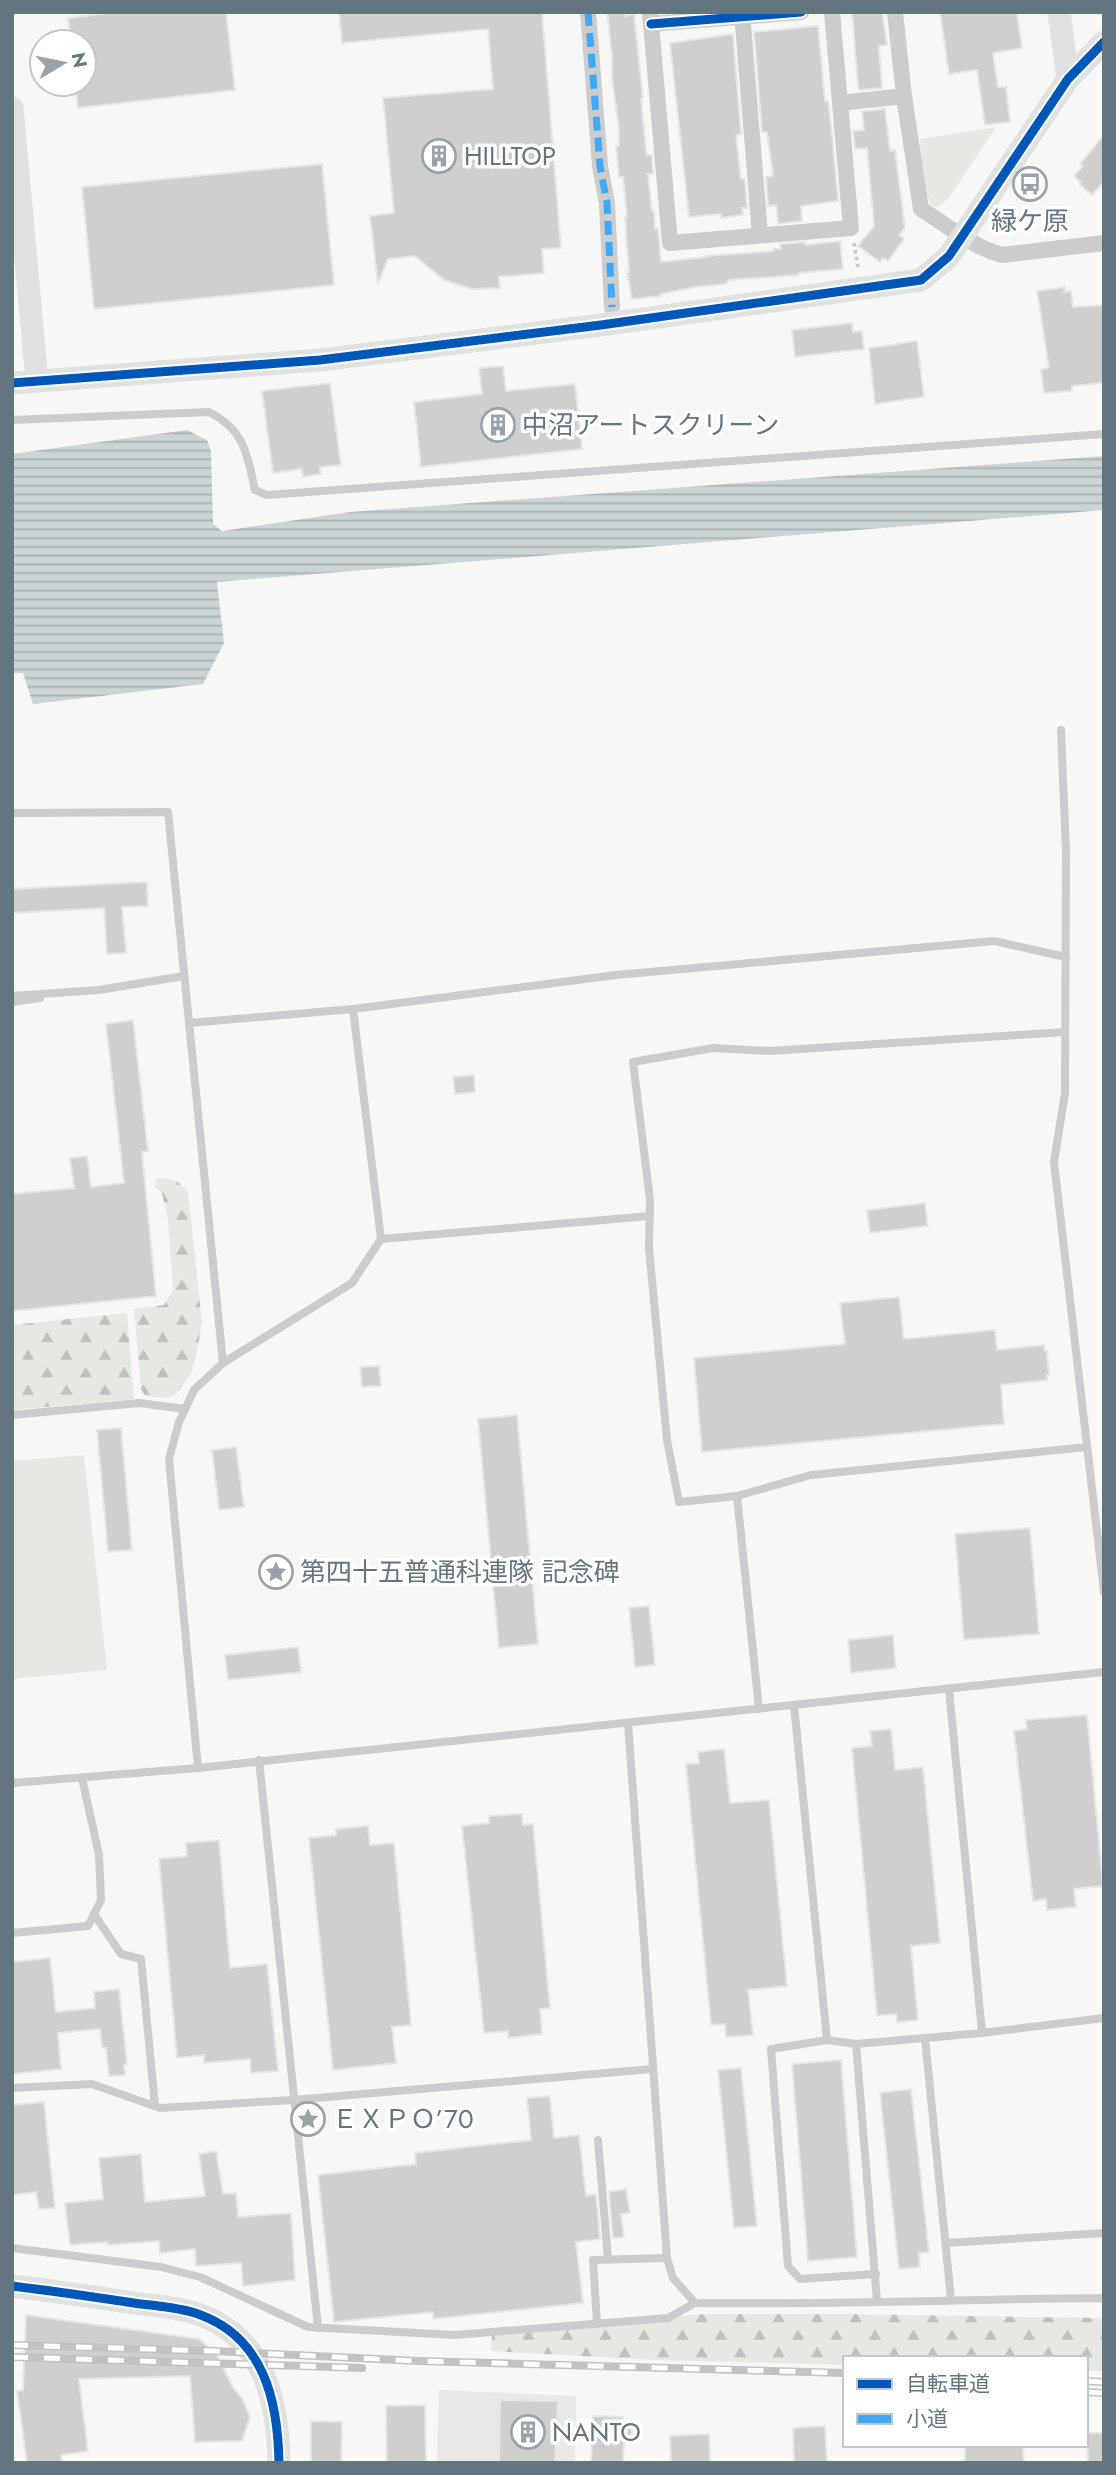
<svg xmlns="http://www.w3.org/2000/svg" width="1116" height="2475" font-family="Jost,'Noto Sans JP',sans-serif">
<style>
.built{fill:#e7e8e7}
.grass{fill:#e6e9e3}
.forest{fill:url(#forest-firs)}
.water{fill:url(#water-rules)}
.building{fill:#ced0d0;stroke:#e6e6e6;stroke-width:2}
.lines{fill:none;stroke-linecap:round;stroke-linejoin:round}
.path{stroke:#c8cacb;stroke-width:3.5;stroke-dasharray:3.5 3.5;stroke-linecap:butt}
.lane{stroke:#cccccd;stroke-width:8}
.street{stroke:#cccccd;stroke-width:16}
.secondary{stroke:#e0e1e1;stroke-width:23}
.rail-casing{stroke:#c1c2c4;stroke-width:8}
.rail{stroke:#fff;stroke-width:5;stroke-dasharray:16;stroke-linecap:butt}
.quiet{stroke:#3fa9f5;stroke-width:7;stroke-dasharray:14 7;stroke-linecap:butt}
.cycleway-casing{stroke:#fff;stroke-width:13}
.cycleway{stroke:#0057b8;stroke-width:9}
.labels{text-anchor:middle;stroke-width:7;stroke-linejoin:round;paint-order:stroke}
.poi-label{font-size:26px;fill:#637680;stroke:#fff;text-anchor:start}
</style>
<defs>
<pattern id="forest-firs" width="22" height="20" patternUnits="userSpaceOnUse" patternTransform="scale(1.75)"><rect width="22" height="20" fill="#e6e9e3"/><path d="M5 1l3.5 6h-7zM16 11l3.5 6h-7z" fill="#bec1bd"/></pattern>
<pattern id="water-rules" width="6" height="5" patternUnits="userSpaceOnUse" patternTransform="scale(1.75)"><rect width="6" height="5" fill="#cbd5d6"/><path d="M0 2.5h6" fill="none" stroke="#a8b1b3"/></pattern>
</defs>
<rect width="100%" height="100%" fill="#f7f7f6"/>
<path class="built" d="M439,2390L576,2396L575,2463H437Z"/>
<g class="grass">
<path d="M996,127L948,199L936,208L931,205L923,186L920,139Z"/>
<path d="M84,1455L107,1670L12,1679V1461Z"/>
</g>
<g class="forest">
<path d="M166,1178L177,1181L188,1192L202,1323L197,1352L191,1374L175,1395L167,1398L145,1396L141,1389L134,1309L164,1305L173,1290L168,1220L162,1193L155,1187L156,1179Z"/>
<path d="M127,1313L134,1399L12,1410V1325Z"/>
<path d="M704,2314H839L1104,2318V2371H1086V2358H845V2365L656,2360L491,2351L492,2332Z"/>
</g>
<path class="water" d="M187,430L207,440L211,451L213,524L222,531L350,512L1104,456V510L217,582L224,643L203,684L33,704L23,673H12V454Z"/>
<g class="building">
<path d="M118,12H226L235,90L78,108L75,84H84V42H71L68,18Z"/>
<path d="M339,12H542L561,248L542,249L544,273L499,277L500,288L472,289L444,280L415,256L388,259L378,284L370,216L394,213L383,98L493,89L488,29L342,43Z"/>
<path d="M607,12H624L625,16L634,14L643,98L641,99L646,150L647,155H652L653,174H648L652,211H654L655,229H658L661,262L706,257V256L774,251V249H781L780,244L805,242V245L840,241L843,269L799,273V275L729,280L726,284L695,287L661,294V296L632,299L627,272H629L625,217H627L623,177H619L616,146H619V129L612,79V55Z"/>
<path d="M852,12H882L887,45L879,46L882,88L860,90L858,87Z"/>
<path d="M940,12H1017L1022,48L993,53L998,87H1006L1010,122L985,125L977,70L949,74Z"/>
<path d="M818,26L825,101H828L832,133L838,201L801,206L802,221L778,224L776,205L768,206L766,177L773,176L767,132H762L754,32Z"/>
<path d="M733,34L741,134L736,135L741,179H745L747,208H742L743,215L721,218V214L689,217L670,43Z"/>
<path d="M885,109L890,151L895,150L905,228L899,235L904,239L888,261L883,258L880,262L858,246L874,226L867,148L855,149L853,131L864,130L862,111Z"/>
<path d="M1104,135V181L1092,195L1079,184L1081,182L1074,176L1083,166L1080,164Z"/>
<path d="M322,164L334,285L94,309L82,187Z"/>
<path d="M1065,287L1064,292L1071,291L1073,307L1104,305V383L1072,386V391L1044,393L1041,369L1049,368L1037,291Z"/>
<path d="M852,323L853,332L862,331L864,349L795,357L792,330Z"/>
<path d="M917,341L924,397L875,404L869,348Z"/>
<path d="M503,366L506,391L575,384L582,449L421,467L414,402L482,394L479,368Z"/>
<path d="M330,383L341,465L320,467L321,474L303,477L302,469L273,473L262,391Z"/>
<path d="M147,882L148,906L122,907L126,953L107,954L104,908L12,913V889Z"/>
<path d="M133,1020L148,1151L142,1152L156,1296L12,1311V1194L74,1188L70,1158L87,1156L91,1187L124,1183L106,1024Z"/>
<path d="M474,1075L475,1092L455,1094L453,1077Z"/>
<path d="M925,1203L928,1226L870,1233L867,1210Z"/>
<path d="M899,1297L904,1339L995,1330L997,1350L1044,1345L1045,1351H1047L1049,1375H1047V1380L1001,1385L1004,1424L702,1452L694,1358L845,1344L840,1303Z"/>
<path d="M379,1366L381,1386L362,1387L360,1367Z"/>
<path d="M517,1415L538,1644L499,1648L478,1419Z"/>
<path d="M121,1428L132,1550L108,1552L97,1430Z"/>
<path d="M236,1447L244,1507L219,1510L212,1450Z"/>
<path d="M1030,1528L1039,1634L964,1640L955,1534Z"/>
<path d="M649,1606L655,1665L635,1667L629,1608Z"/>
<path d="M893,1635L896,1668L851,1673L848,1640Z"/>
<path d="M298,1647L301,1672L228,1680L225,1655Z"/>
<path d="M1087,1715L1103,1886L1074,1889L1076,1907L1047,1910L1046,1899L1033,1901L1014,1731L1027,1729L1026,1720Z"/>
<path d="M891,1729L895,1770L923,1767L940,1943L911,1946L918,2020L897,2022L896,2014L877,2016L852,1748L872,1746L870,1731Z"/>
<path d="M724,1749L730,1803L769,1800L787,1986L748,1990L753,2035L726,2037L725,2024L711,2025L686,1764L699,1763L698,1752Z"/>
<path d="M522,1814L523,1825L533,1824L550,2008L540,2009L542,2034L508,2038V2031L484,2033L462,1826L489,1823V1816Z"/>
<path d="M368,1826L370,1845L394,1843L411,2025L392,2027L396,2063L333,2070L309,1838L336,1835V1829Z"/>
<path d="M219,1840L230,1968L267,1964L278,2071L251,2073L250,2059L204,2063V2055L177,2058L159,1859L187,1856L186,1843Z"/>
<path d="M50,1958L56,2012L95,2008L94,1992L119,1989L127,2064L124,2065L125,2075L109,2076L106,2048H102L100,2029L58,2033L61,2069L12,2074V1962Z"/>
<path d="M841,2060L857,2257L808,2261L792,2064Z"/>
<path d="M741,2068L757,2226L734,2228L718,2070Z"/>
<path d="M911,2089L929,2252L919,2253L920,2267L899,2269L880,2093Z"/>
<path d="M550,2096L554,2138L579,2135L586,2196L596,2194L600,2239L576,2242L583,2303L433,2319V2312L334,2322L318,2175L416,2164L415,2153L531,2140L527,2098Z"/>
<path d="M44,2102L55,2208L39,2209L36,2192L12,2195V2105Z"/>
<path d="M216,2151L223,2194L236,2193L238,2217L291,2213L295,2280L243,2286L241,2263L196,2266L195,2249L160,2253L159,2241L108,2245L107,2242L70,2245L65,2203L103,2199L99,2158L141,2154L145,2202L205,2196L199,2154Z"/>
<path d="M626,2189L630,2213L621,2214L624,2237L613,2238L609,2192Z"/>
<path d="M26,2315L199,2339L217,2355L232,2386L243,2400L250,2417L242,2441L195,2442L190,2376L79,2379L88,2451L61,2455L62,2463H27L17,2391L23,2390Z"/>
<path d="M500,2400L558,2401L555,2463H499Z"/>
<path d="M425,2405L426,2463H387L386,2406Z"/>
<path d="M593,2416L623,2417V2424H632V2442L624,2441L623,2463H591Z"/>
<path d="M311,2421L342,2422L341,2463H311Z"/>
<path d="M825,2426L827,2463H794L793,2428Z"/>
<path d="M1087,2433H1104V2463H1088Z"/>
<path d="M709,2434L710,2463H671L670,2436Z"/>
<path d="M965,2445H1023L1024,2463H965Z"/>
</g>
<g class="lines">
<path class="path" d="M854,243L858,267"/>
<g class="lane">
<path d="M12,420L209,412C245,430 247,455 255,490L267,495L1104,434"/>
<path d="M1061,730L1066,851L1065,1093L1054,1162L1104,1592"/>
<path d="M12,813L168,812L223,1363"/>
<path d="M12,996L99,990L184,976"/>
<path d="M12,1002L40,998"/>
<path d="M189,1023L353,1009L616,975L994,941L1066,957"/>
<path d="M1065,1032L769,1051L713,1048L633,1062L650,1200L649,1248L667,1440L679,1502L737,1496L811,1475L1087,1447"/>
<path d="M381,1239L650,1216"/>
<path d="M12,1415L139,1403L185,1409"/>
<path d="M737,1496L759,1709"/>
<path d="M949,1689L982,2033"/>
<path d="M794,1705L827,2040"/>
<path d="M628,1723L667,2258L673,2278L695,2303C831,2305 967,2299 1104,2298"/>
<path d="M259,1760L318,2328"/>
<path d="M198,1768L169,1459L179,1422L194,1390L223,1363L352,1283L381,1239L353,1009"/>
<path d="M12,1783L198,1768L1104,1672"/>
<path d="M94,1914L121,1954L141,1959L155,2106"/>
<path d="M12,1933L88,1926L101,1900L99,1855L82,1778"/>
<path d="M925,2038L951,2299"/>
<path d="M856,2044L877,2301"/>
<path d="M12,2088L92,2084L160,2108L293,2100L652,2069"/>
<path d="M598,2140L608,2259"/>
<path d="M946,2243L1104,2233"/>
<path d="M12,2248L161,2267L200,2277L308,2327L455,2335L668,2318L695,2303"/>
<path d="M876,2274L800,2279L788,2266L771,2049L827,2040L856,2044L982,2033L1104,2018"/>
<path d="M597,2323L593,2260L667,2258"/>
</g>
<g class="street">
<path d="M588,12L600,166L607,203L612,307"/>
<path d="M650,12L670,243L851,228L832,12"/>
<path d="M742,12L760,235"/>
<path d="M895,12L904,96L921,209C947,225 972,247 1002,255L1104,243"/>
<path d="M651,24L801,12"/>
<path d="M840,103L904,96"/>
</g>
<g class="secondary">
<path d="M1059,12L1068,79"/>
<path d="M12,108L37,381"/>
<path d="M12,383L320,360L601,325L921,280L949,256L1068,79L1104,42"/>
<path d="M12,2286C53,2291 94,2297 134,2303C155,2306 178,2307 198,2314C264,2337 278,2401 279,2463"/>
</g>
<g class="rail-casing">
<g id="rail">
<path d="M12,2345L214,2351L418,2361L845,2373"/>
<path d="M12,2357L362,2368"/>
<path d="M1086,2381L1104,2382"/>
<path d="M1086,2392L1104,2393"/>
</g>
</g>
<use href="#rail" class="rail"/>
<path class="quiet" d="M588,12L600,166L607,203L612,307"/>
<g class="cycleway-casing">
<g id="cycleway">
<path d="M651,24L801,12"/>
<path d="M12,383L320,360L601,325L921,280L949,256L1068,79L1104,42"/>
<path d="M12,2286C53,2291 94,2297 134,2303C155,2306 178,2307 198,2314C264,2337 278,2401 279,2463"/>
</g>
</g>
<use href="#cycleway" class="cycleway"/>
</g>
<defs>
<g id="building-ring" transform="scale(1.75)"><circle r="9.5" fill="#fff" stroke="#97a3a9" stroke-width="1.5"/><path d="M-4-6H4V6H1V3H-1V6H-4ZM-2.5-4.3h1.7v1.8h-1.7ZM.8-4.3h1.7v1.8H.8ZM-2.5-1h1.7V.8h-1.7ZM.8-1h1.7V.8H.8Z" fill="#97a3a9"/></g>
<g id="bus-ring" transform="scale(1.75)"><circle r="9.5" fill="#fff" stroke="#97a3a9" stroke-width="1.5"/><path d="M-5-6H5V4H4V6H2V4H-2V6H-4V4H-5ZM-3.5-4V0h7V-4ZM-3.5 1.2v1.5H-2V1.2ZM2 1.2v1.5H3.5V1.2Z" fill="#97a3a9"/></g>
<g id="sight-ring" transform="scale(1.75)"><circle r="9.5" fill="#fff" stroke="#97a3a9" stroke-width="1.5"/><path d="M0-6L1.8-2.2L6-1.7L2.9 1.2L3.7 5.4L0 3.3L-3.7 5.4L-2.9 1.2L-6-1.7L-1.8-2.2Z" fill="#97a3a9"/></g>
</defs>
<g fill-rule="evenodd">
<use href="#building-ring" x="439" y="156"/>
<use href="#bus-ring" x="1030" y="184"/>
<use href="#building-ring" x="498" y="425"/>
<use href="#sight-ring" x="276" y="1572"/>
<use href="#sight-ring" x="308" y="2119"/>
<use href="#building-ring" x="528" y="2432"/>
</g>
<g class="labels">
<g class="poi-label">
<text x="464" y="165">HILLTOP</text>
<text x="1030" y="230" text-anchor="middle">緑ケ原</text>
<text x="522" y="434">中沼アートスクリーン</text>
<text x="300" y="1581">第四十五普通科連隊 記念碑</text>
<text x="332" y="2128">ＥＸＰＯ’７０</text>
<text x="552" y="2441">NANTO</text>
</g>
</g>
<rect width="1116" height="2475" fill="none" stroke="#637680" stroke-width="28"/>
<rect x="843" y="2356" width="245" height="91" fill="#ffffff" stroke="#c1c8cc" stroke-width="2"/>
<rect x="857" y="2379" width="35" height="10" fill="#0057b8" stroke="#c1c8cc" stroke-width="2"/>
<text x="906" y="2391" font-size="21" fill="#637680">自転車道</text>
<rect x="857" y="2414" width="35" height="10" fill="#3fa9f5" stroke="#c1c8cc" stroke-width="2"/>
<text x="906" y="2426" font-size="21" fill="#637680">小道</text>
<g transform="translate(63 63) rotate(80)"><circle r="33" fill="#ffffff" stroke="#c1c8cc" stroke-width="2"/>
<path d="M0-5L12 26L0 18L-12 26Z" fill="#97a3a9"/>
<text y="-10" font-size="19" font-weight="bold" text-anchor="middle" fill="#637680">N</text>
</g>
</svg>
